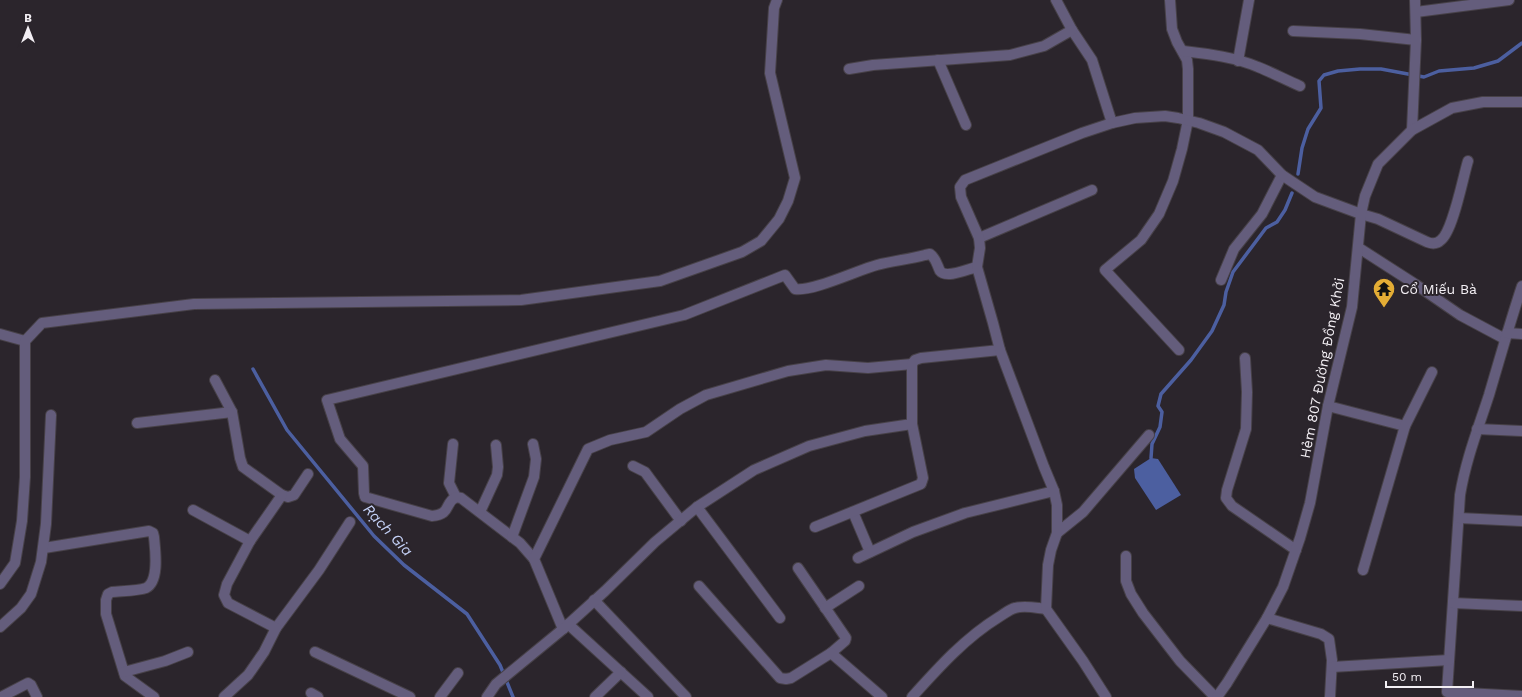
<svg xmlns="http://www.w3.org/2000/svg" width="1522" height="697" font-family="'Work Sans',sans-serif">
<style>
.water{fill:#4c5fa0}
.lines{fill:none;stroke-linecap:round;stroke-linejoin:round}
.stream{stroke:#4c5fa0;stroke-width:3.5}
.minor-casing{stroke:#474148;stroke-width:12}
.minor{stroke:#645d7c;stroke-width:10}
.labels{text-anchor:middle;stroke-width:4;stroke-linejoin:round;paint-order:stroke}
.poi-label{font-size:14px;fill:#f3eff4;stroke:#2b252c;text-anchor:start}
.street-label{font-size:14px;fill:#f3eff4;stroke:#2b252c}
.water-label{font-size:15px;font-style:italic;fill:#c4d1f7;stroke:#2b252c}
</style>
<rect width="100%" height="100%" fill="#2b252c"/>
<path class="water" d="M1151,458L1158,459L1181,495L1156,510L1135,478L1134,469Z"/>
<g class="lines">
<g class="stream">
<path d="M1298,174L1302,148L1308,129L1321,108L1319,81L1324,75L1338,71L1360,69H1381L1424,77L1439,71L1474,68L1498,61L1522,43"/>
<path d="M253,369L287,430L374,536L404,565L467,614L500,665L513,697"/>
<path d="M1151,458L1152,444L1160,427L1162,412L1158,406L1161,394L1191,360L1212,331L1224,305L1226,292L1233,272L1266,228L1277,222L1285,210L1292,193"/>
</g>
<g class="minor-casing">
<g id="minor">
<path d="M1056,0L1072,30L1092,60L1112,123"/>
<path d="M1170,0L1172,29L1177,42L1187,60L1188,69V120L1182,149L1173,181L1159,214L1141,240L1105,270L1179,350"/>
<path d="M1416,12L1509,0"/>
<path d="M1293,31L1360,34L1416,40"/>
<path d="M1183,51C1208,54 1235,57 1258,67C1273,73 1286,80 1300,86"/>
<path d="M938,60L966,125"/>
<path d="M1238,61L1249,0"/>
<path d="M849,69L873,65L1010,55L1044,46L1072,30"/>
<path d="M1412,130L1416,40L1415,0"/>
<path d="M979,238L1092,190"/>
<path d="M1359,248L1415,284L1460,315L1505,339"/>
<path d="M1221,280L1234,249L1262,214L1282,175"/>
<path d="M1522,286C1510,322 1500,358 1489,395C1478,429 1466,459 1460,495L1447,692L1522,696"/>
<path d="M1507,333L1522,334"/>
<path d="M0,334L25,341"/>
<path d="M1245,358L1247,392L1246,429L1227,490L1226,498L1232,506L1296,550"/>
<path d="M215,380L232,412L240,458L243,467L282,495L288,497L294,495L308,474"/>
<path d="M1328,406L1405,426"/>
<path d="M137,423L232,412"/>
<path d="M1477,429L1522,431"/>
<path d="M453,444L449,483L456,497L461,498L520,543L534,559"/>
<path d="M633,466L645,472L681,521"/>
<path d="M456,497C444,503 452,514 432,516L365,497L364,493L363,466L340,439L327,400L684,315L785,275L795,289C812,292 858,270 877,265C893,261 910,259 925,255L930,254C936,258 937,265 940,271C946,279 968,269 977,267"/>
<path d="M697,507L780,618"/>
<path d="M193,510L250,541"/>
<path d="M480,512L497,475L498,467L496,445"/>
<path d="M853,512L870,552"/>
<path d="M1459,518L1522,521"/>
<path d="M815,527L921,484L923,478L912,424"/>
<path d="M1057,533L1083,512L1149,435"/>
<path d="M512,537L534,477L536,459L533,444"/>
<path d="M44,548L149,531L153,533L154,537C155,549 160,581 146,588C138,591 121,591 112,592L108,594L106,600V614L125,676L154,697"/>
<path d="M1126,556V581L1131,594L1143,613L1180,661L1215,697"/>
<path d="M858,558L913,532L965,513L1054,491"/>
<path d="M798,568L846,638L845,641L831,653"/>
<path d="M1363,570L1405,426L1432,372"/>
<path d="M0,584L15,563L22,521L25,477V341L42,323L194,304L521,300L660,281L742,252L761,241L779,219L788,201L795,178L770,73L774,8L777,0"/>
<path d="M699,586L780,678L786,679L791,678L831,653L882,697"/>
<path d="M594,600L686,697"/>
<path d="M1453,603L1522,606"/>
<path d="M825,608L859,586"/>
<path d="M1267,618L1321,634L1329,639L1332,660L1330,697"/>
<path d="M568,624L648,697"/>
<path d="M0,627L21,608L31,594L41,562L46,524L51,415"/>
<path d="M276,628L319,570L350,522"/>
<path d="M563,629L534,559L588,449L610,440L646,432L680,409L706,395L788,371L826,365L868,368L912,364"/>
<path d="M315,652L410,697"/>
<path d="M1332,667L1449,660"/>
<path d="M124,672L165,661L188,652"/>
<path d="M311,693L318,697"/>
<path d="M1,697L28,683L31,685L37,697"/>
<path d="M224,697L248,675L264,652L276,628L228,603L224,595L227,584L250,541L282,495"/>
<path d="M440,697L458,673"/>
<path d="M487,697L496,684L563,629L605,591L655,542L697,507L754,470L809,446L865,431L912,424V364L915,360L921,358L1000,350"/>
<path d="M595,697L621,672"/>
<path d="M912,697C939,667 965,638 999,617C1004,614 1010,609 1015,608C1025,605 1036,608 1046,609"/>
<path d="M1106,697L1083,661L1046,609L1048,565L1051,550L1057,533V505L1054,491L1044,467L1000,350L993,323L977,267L980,248L979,238L961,197L960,187L965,180L1082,133L1112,123L1135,118L1165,116L1178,118L1199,123L1224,132L1258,150L1282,175L1315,197L1361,214L1378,219L1427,242C1432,244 1437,244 1441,240C1453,231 1463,177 1468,161"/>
<path d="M1217,697L1227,683L1267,618L1283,587L1300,538L1310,503L1328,406L1352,307L1361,214L1365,196L1378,164L1412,130L1452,108L1483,102H1522"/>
</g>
</g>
<use href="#minor" class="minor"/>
</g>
<defs>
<g id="temple-pin" transform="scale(1.15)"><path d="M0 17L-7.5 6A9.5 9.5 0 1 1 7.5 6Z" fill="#e4ad35" stroke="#2b252c"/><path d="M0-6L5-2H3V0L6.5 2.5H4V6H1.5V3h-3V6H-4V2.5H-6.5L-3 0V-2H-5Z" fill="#111"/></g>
</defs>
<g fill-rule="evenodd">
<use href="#temple-pin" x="1384" y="289"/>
</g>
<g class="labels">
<g class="poi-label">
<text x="1400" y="294">Cổ Miếu Bà</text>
</g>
<g class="street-label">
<text transform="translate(1322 368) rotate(-79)" y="5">Hẻm 807 Đường Đồng Khởi</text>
</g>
<g class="water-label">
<text transform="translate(388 530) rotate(47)" y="5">Rạch Gia</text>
</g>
</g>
<g transform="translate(28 28)" stroke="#2b252c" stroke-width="3" paint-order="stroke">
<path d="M0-3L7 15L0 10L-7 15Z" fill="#f3eff4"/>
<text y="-6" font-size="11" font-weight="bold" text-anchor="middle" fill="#f3eff4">B</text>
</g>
<path d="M1386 681v6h87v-6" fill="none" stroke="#f3eff4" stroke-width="2"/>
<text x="1392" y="681" font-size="12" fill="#f3eff4" stroke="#2b252c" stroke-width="3" paint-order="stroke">50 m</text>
</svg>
